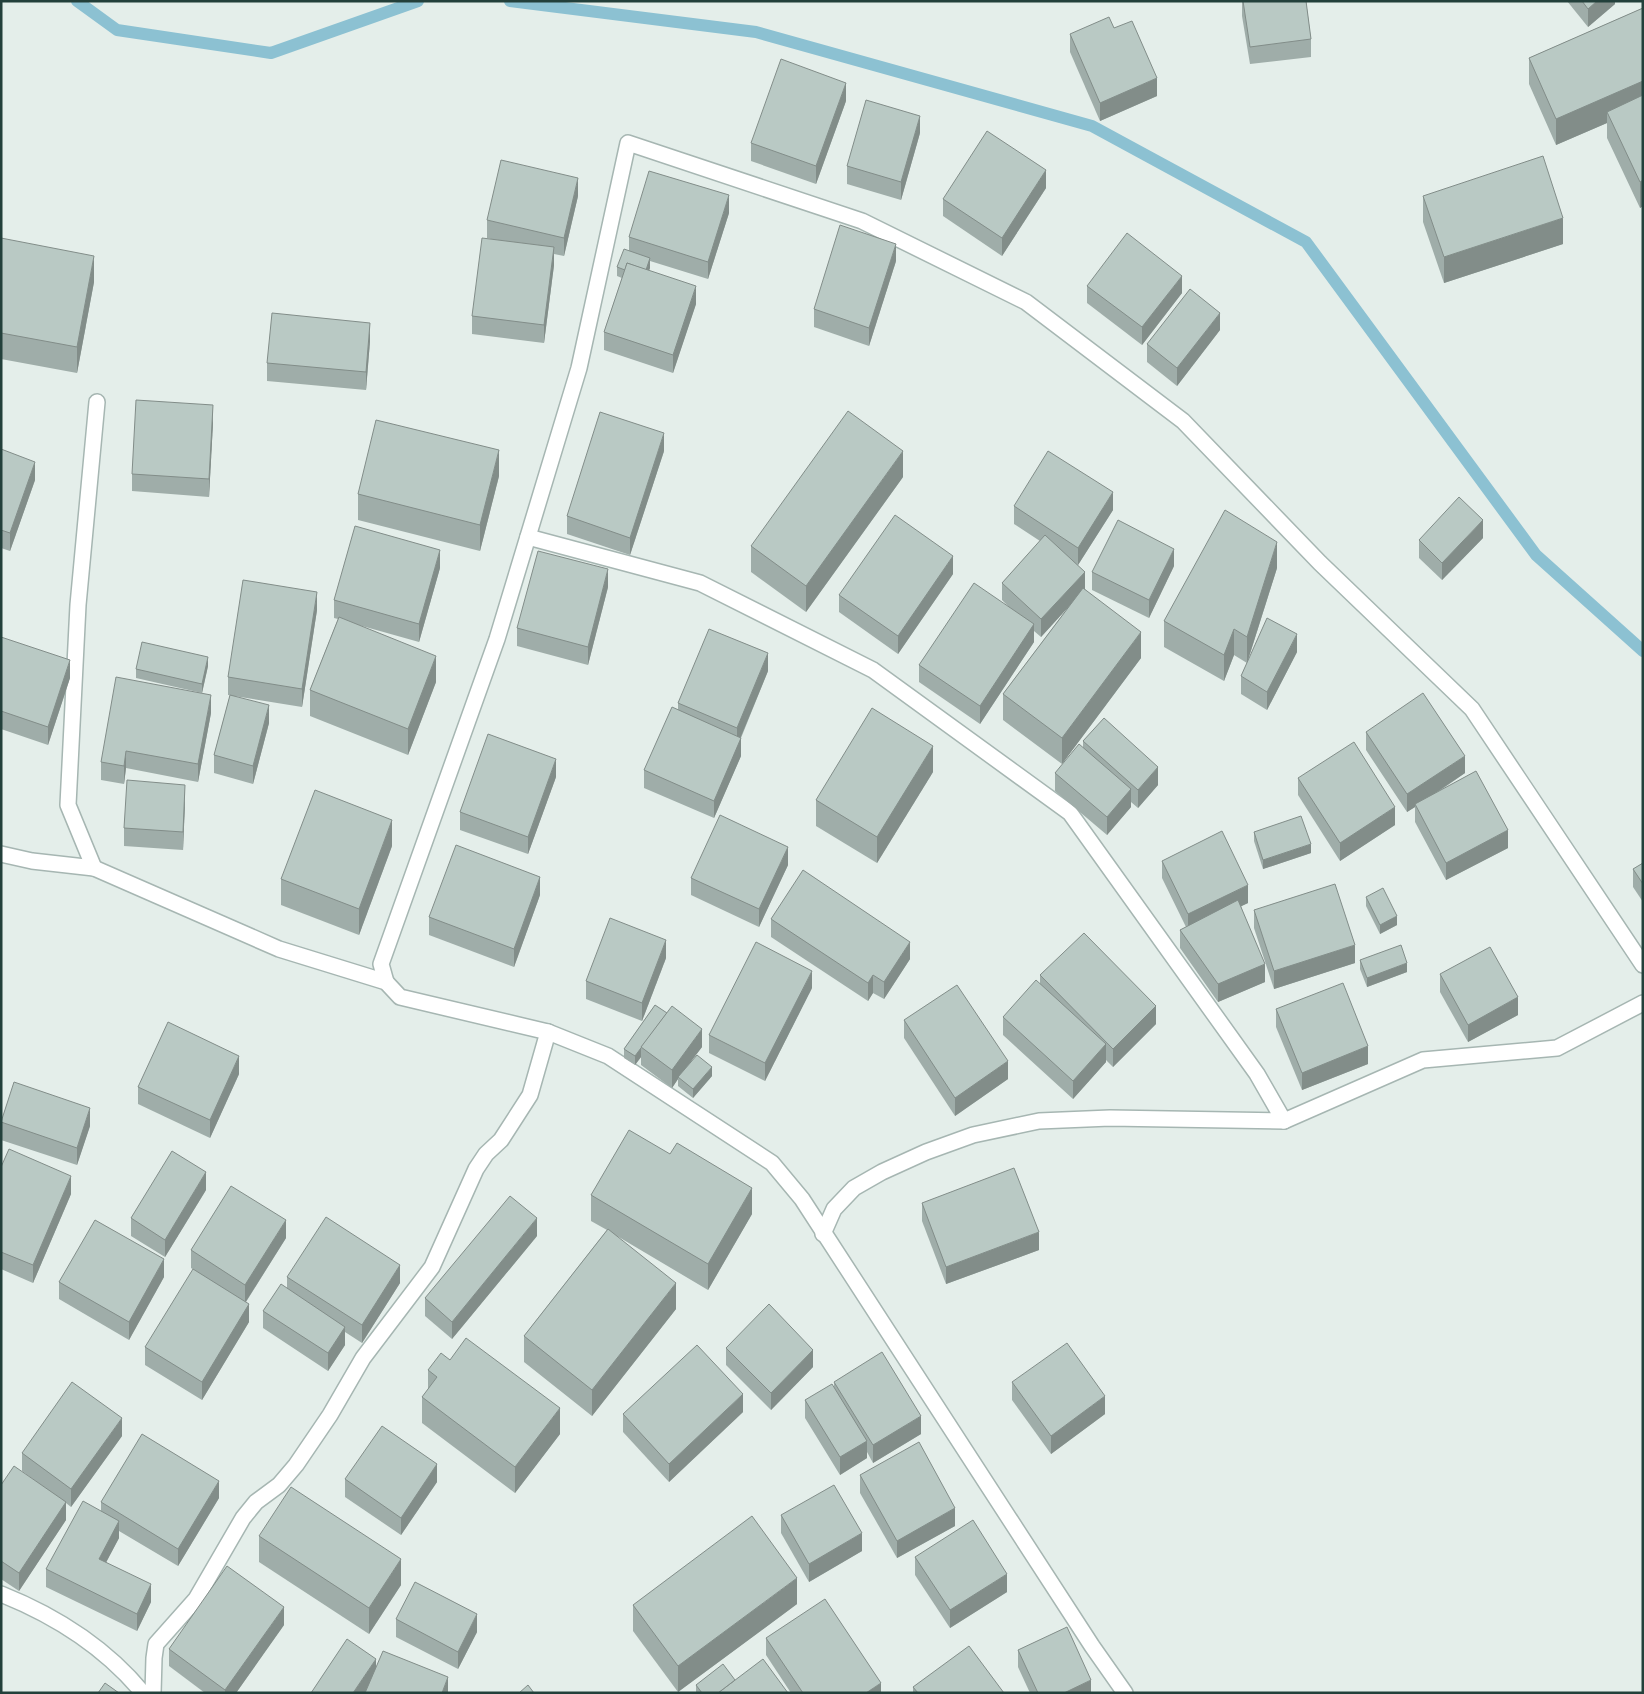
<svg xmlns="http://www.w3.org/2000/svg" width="1644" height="1694" font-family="'Noto Sans',sans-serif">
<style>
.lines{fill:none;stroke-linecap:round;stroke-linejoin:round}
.stream{stroke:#8cc1d2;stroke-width:12}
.minor-casing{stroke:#a6b6b2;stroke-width:18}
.minor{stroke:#fff;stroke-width:15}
.wall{fill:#9fada9}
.shaded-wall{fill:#828d89}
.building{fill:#b9c9c4;stroke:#828d89}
</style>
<rect width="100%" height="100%" fill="#e4eeea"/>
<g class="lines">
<g class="stream">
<path d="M77,1L117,30L271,53L418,1"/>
<path d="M510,1L756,32L1092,126L1306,242L1536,555L1643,651"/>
</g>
<g class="minor-casing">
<g id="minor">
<path d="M528,537L700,583L873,670L1070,813L1257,1074L1284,1121L1110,1118L1039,1121L973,1135L926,1152L882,1172L854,1188L834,1209L823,1234"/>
<path d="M1,854L32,861L94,868L279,949L386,982L400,997L548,1032L608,1056L772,1163L802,1199L1092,1646L1125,1693"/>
<path d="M94,868L68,805L78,605L97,402"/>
<path d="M386,982L381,964L497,639L579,368L628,143L862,221L1026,302L1183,421L1320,563L1472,709L1643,965"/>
<path d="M1284,1121L1423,1060L1557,1048L1643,1003"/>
<path d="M1,1594C56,1616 105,1647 143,1693"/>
<path d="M153,1693L154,1658L156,1644L196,1599L243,1518L256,1502L279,1485L296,1465L330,1415L363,1358L432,1267L476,1169L486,1154L501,1140L530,1095L548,1032"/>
</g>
</g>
<use href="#minor" class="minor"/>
</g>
<g class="wall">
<path d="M1242,1H1306L1311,39V57L1250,64L1242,16Z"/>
<path d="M1567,1H1615V4L1588,27Z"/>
<path d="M1643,8V206L1640,208L1607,138V123L1556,145L1529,84V58Z"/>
<path d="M1070,34L1157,96L1100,121L1070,52Z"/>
<path d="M846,101L816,184L751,161V143Z"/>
<path d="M920,133L901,200L847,184V166Z"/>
<path d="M1046,188L1002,256L943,216V199Z"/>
<path d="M578,196L564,256L554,254V265L544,343L472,334V316L495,240L487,238V220Z"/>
<path d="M1423,196L1563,244L1444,283L1423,222Z"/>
<path d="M729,213L708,279L650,261V268L649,270L696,304L673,373L604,350V332L622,278L617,276V267L629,251V237Z"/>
<path d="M1,238L94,282L77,373L1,359Z"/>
<path d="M896,261L869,346L814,327V309Z"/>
<path d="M1087,286L1182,293L1142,345L1087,303Z"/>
<path d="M1220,330L1177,386L1147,362V344Z"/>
<path d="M370,341L366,390L267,381V363Z"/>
<path d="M213,423L209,497L132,491V474Z"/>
<path d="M1,449L35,480L10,551L1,548Z"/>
<path d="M664,451L630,555L567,534V516Z"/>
<path d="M499,476L480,551L358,520V494Z"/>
<path d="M903,477L806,612L751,572V546Z"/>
<path d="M1014,506L1113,510L1078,565L1085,589L1141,658L1062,764L1003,720V694L1069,606L1041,637L1034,631V642L980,724L919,682V665L1008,606L1002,600V583L1040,541L1014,524Z"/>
<path d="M1483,538L1442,580L1419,558V540Z"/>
<path d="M1174,566L1149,618L1092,590V572Z"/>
<path d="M440,568L419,642L355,624L436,682L408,755L310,716V690L338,619L334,618V600Z"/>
<path d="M1277,568L1249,657L1297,652L1267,710L1241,694V676L1247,663L1234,655L1224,681L1164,647V621Z"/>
<path d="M953,574L898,654L839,612V595Z"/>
<path d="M608,587L588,665L517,646V628Z"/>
<path d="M317,610L302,707L234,696L269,723L253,784L214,773V755L230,695H228V677Z"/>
<path d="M1,637L70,678L48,745L1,729Z"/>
<path d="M208,666L202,693L136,678V669Z"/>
<path d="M768,671L741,738V756L714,818L644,788V770L678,710V703Z"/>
<path d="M211,713L198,782L126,768L124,784L101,780V762Z"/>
<path d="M1366,732L1465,773L1438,792L1508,848L1446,880L1415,822V807L1407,812L1366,750Z"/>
<path d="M1083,741L1158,785L1138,808L1131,802V807L1107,835L1055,791V773L1083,748Z"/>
<path d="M933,772L877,863L816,826V800Z"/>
<path d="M556,777L528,854L460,830V812Z"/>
<path d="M1298,778L1395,825L1340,861L1298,795Z"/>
<path d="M185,802L183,850L124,846V828Z"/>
<path d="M1254,832L1311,853L1263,869L1254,841Z"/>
<path d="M392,846L359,935L281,905V879Z"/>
<path d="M1162,861L1248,903L1241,906L1265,982L1218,1002L1180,948V930L1186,927L1162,878Z"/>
<path d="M1643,863V902L1633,887V869Z"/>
<path d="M788,865L759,927L691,895V878Z"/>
<path d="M540,895L514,967L429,935V917Z"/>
<path d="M1366,897L1397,925L1380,934L1366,906Z"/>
<path d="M1254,910L1355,963L1274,989L1254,928Z"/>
<path d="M771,919L910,959L884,999L873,993L868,1001L771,937Z"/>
<path d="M666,958L642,1021L586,999V981Z"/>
<path d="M1360,960L1407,972L1367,987L1360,969Z"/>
<path d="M1440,974L1518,1015L1468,1042L1440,992Z"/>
<path d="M1040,975L1156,1024L1113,1067L1106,1060V1062L1073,1099L1003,1035V1017L1040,984Z"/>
<path d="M812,988L765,1081L709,1053V1035Z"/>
<path d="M655,1005L702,1047L689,1064L712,1076L693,1098L678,1086V1079L672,1088L641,1065V1057L635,1065L624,1058V1049Z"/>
<path d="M1276,1009L1368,1064L1302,1090L1276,1027Z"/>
<path d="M904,1020L1008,1079L955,1116L904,1038Z"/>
<path d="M239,1074L210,1138L138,1104V1087Z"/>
<path d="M1,1121L90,1126L77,1165L1,1140Z"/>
<path d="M1,1167L71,1194L33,1283L1,1269Z"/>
<path d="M206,1190L165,1257L131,1236V1218Z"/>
<path d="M591,1195L752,1214L708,1290L617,1236L676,1309L592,1416L524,1362V1336L607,1230L591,1221Z"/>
<path d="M922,1203L1039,1250L946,1284L922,1221Z"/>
<path d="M537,1236L452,1339L425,1316V1298Z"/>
<path d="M286,1238L246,1302L249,1322L202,1400L145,1365V1347L203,1276L191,1268V1250Z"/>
<path d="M164,1277L129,1340L59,1299V1282Z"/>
<path d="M287,1277L400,1283L362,1343L345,1332V1345L328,1371L263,1328V1311L287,1289Z"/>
<path d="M726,1348L813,1367L771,1410L726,1365Z"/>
<path d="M450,1360L560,1434L515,1493L422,1423V1397L428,1390V1370Z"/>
<path d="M834,1382L921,1434L873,1463L867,1452V1458L840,1475L805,1418V1400L834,1389Z"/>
<path d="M1012,1382L1105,1414L1051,1454L1012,1400Z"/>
<path d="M743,1412L669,1482L623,1432V1414Z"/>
<path d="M122,1436L71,1507L66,1503V1520L19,1591L1,1579V1485L53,1494L22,1471V1453Z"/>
<path d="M860,1475L955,1526L897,1558L860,1493Z"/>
<path d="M345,1479L437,1482L401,1535L345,1497Z"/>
<path d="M219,1498L178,1566L119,1531V1538L106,1562L151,1602L137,1631L46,1587V1569L101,1511V1502Z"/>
<path d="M781,1515L862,1551L809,1582L781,1533Z"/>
<path d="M259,1536L401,1585L369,1634L259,1562Z"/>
<path d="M915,1557L1007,1592L950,1628L915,1575Z"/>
<path d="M797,1604L678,1692L633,1631V1605Z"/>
<path d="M396,1619L477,1632L458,1669L396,1637Z"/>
<path d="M284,1625L236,1693H205L169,1666V1649Z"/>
<path d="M766,1638L881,1693H791L766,1655Z"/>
<path d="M1018,1650L1091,1693H1030L1018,1667Z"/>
<path d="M735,1680L788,1693H696V1685Z"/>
<path d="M913,1687L1004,1693H913Z"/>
</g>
<g class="shaded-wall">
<path d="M1597,1H1615V4L1588,27V9Z"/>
<path d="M1157,78V96L1100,121V103Z"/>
<path d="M1643,81V107L1607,112V123L1556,145V119Z"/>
<path d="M846,83V101L816,184V166Z"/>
<path d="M920,116V133L901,200V182Z"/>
<path d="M1046,170V188L1002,256V238Z"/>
<path d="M578,178V196L564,256V238Z"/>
<path d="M1643,180V206L1640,208V182Z"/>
<path d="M729,195V213L708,279V262Z"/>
<path d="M1563,218V244L1444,283V257Z"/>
<path d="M896,244V261L869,346V328Z"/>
<path d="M554,247V265L544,343V325Z"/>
<path d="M94,256V282L77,373V347Z"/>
<path d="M650,258V268L644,285V276Z"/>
<path d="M1182,276V293L1142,345V327Z"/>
<path d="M696,286V304L673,373V355Z"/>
<path d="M1220,313V330L1177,386V368Z"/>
<path d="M370,323V341L366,390V372Z"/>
<path d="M213,405V423L209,497V479Z"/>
<path d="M664,433V451L630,555V538Z"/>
<path d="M499,450V476L480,551V525Z"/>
<path d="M903,451V477L806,612V586Z"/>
<path d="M35,462V480L10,551V533Z"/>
<path d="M1113,492V510L1078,565V548Z"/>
<path d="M1483,520V538L1442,580V563Z"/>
<path d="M1277,542V568L1247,663V637Z"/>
<path d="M1174,549V566L1149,618V600Z"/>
<path d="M440,550V568L419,642V624Z"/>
<path d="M953,556V574L898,654V636Z"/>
<path d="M608,569V587L588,665V647Z"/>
<path d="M1085,572V589L1041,637V619Z"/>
<path d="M317,592V610L302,707V689Z"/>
<path d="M1034,624V642L980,724V706Z"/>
<path d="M1234,629V655L1224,681V655Z"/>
<path d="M1141,632V658L1062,764V738Z"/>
<path d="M1297,634V652L1267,710V692Z"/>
<path d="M768,653V671L737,746L741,738V756L714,818V801L737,746V728Z"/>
<path d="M436,656V682L408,755V729Z"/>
<path d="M208,657V666L202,693V684Z"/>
<path d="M70,660V678L48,745V727Z"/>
<path d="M211,695V713L198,782V764Z"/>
<path d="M269,705V723L253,784V766Z"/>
<path d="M933,746V772L877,863V837Z"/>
<path d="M126,751V768L124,784V766Z"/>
<path d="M1465,756V773L1416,806L1415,804V807L1407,812V794Z"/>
<path d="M556,759V777L528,854V837Z"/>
<path d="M1158,767V785L1138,808V790Z"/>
<path d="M185,785V802L183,850V832Z"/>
<path d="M1131,789V807L1107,835V817Z"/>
<path d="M1395,807V825L1340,861V843Z"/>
<path d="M392,820V846L359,935V909Z"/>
<path d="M1508,830V848L1446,880V863Z"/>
<path d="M1311,844V853L1263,869V860Z"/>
<path d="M788,847V865L759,927V909Z"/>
<path d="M540,877V895L514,967V949Z"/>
<path d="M1248,885V903L1188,932V914Z"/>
<path d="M1397,916V925L1380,934V925Z"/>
<path d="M666,940V958L642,1021V1003Z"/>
<path d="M910,942V959L884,999V982Z"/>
<path d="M1355,945V963L1274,989V971Z"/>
<path d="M1407,963V972L1367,987V978Z"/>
<path d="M1265,964V982L1218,1002V984Z"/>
<path d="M812,971V988L765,1081V1063Z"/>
<path d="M873,975V993L868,1001V983Z"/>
<path d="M1518,997V1015L1468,1042V1025Z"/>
<path d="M1156,1006V1024L1113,1067V1049Z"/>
<path d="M702,1029V1047L679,1077H678V1079L672,1088V1070Z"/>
<path d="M1106,1044V1062L1073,1099V1081Z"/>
<path d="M1368,1046V1064L1302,1090V1073Z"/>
<path d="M641,1048V1057L635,1065V1056Z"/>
<path d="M239,1056V1074L210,1138V1120Z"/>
<path d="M1008,1061V1079L955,1116V1098Z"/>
<path d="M712,1067V1076L693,1098V1089Z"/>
<path d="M90,1108V1126L77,1165V1148Z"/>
<path d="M206,1172V1190L165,1257V1240Z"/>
<path d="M71,1176V1194L33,1283V1265Z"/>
<path d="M752,1188V1214L708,1290V1264Z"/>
<path d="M537,1218V1236L452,1339V1322Z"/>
<path d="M286,1220V1238L245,1303V1285Z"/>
<path d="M1039,1232V1250L946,1284V1267Z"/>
<path d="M164,1259V1277L129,1340V1322Z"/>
<path d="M400,1265V1283L362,1343V1325Z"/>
<path d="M676,1283V1309L592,1416V1390Z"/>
<path d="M249,1304V1322L202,1400V1382Z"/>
<path d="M345,1327V1345L328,1371V1353Z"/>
<path d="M813,1350V1367L771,1410V1393Z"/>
<path d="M743,1394V1412L669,1482V1464Z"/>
<path d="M1105,1396V1414L1051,1454V1436Z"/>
<path d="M560,1408V1434L515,1493V1467Z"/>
<path d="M921,1416V1434L873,1463V1445Z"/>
<path d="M122,1418V1436L71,1507V1489Z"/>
<path d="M867,1441V1458L840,1475V1457Z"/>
<path d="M437,1464V1482L401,1535V1518Z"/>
<path d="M219,1481V1498L178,1566V1549Z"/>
<path d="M66,1502V1520L19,1591V1573Z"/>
<path d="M955,1508V1526L897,1558V1541Z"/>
<path d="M119,1521V1538L99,1576V1559Z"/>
<path d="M862,1533V1551L809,1582V1564Z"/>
<path d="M401,1559V1585L369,1634V1608Z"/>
<path d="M1007,1574V1592L950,1628V1610Z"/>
<path d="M797,1578V1604L678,1692V1666Z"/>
<path d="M151,1584V1602L137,1631V1614Z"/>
<path d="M284,1607V1625L236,1693H225V1690Z"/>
<path d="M477,1614V1632L458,1669V1652Z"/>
<path d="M376,1659V1677L365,1693H353Z"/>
<path d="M448,1677V1693H442Z"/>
<path d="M1091,1680V1693H1064Z"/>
<path d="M881,1683V1693H866Z"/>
</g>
<g class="building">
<path d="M1243,1H1306L1311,39L1250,47Z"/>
<path d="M1582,1H1597L1588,9Z"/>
<path d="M1643,8V81L1556,119L1529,58Z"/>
<path d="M1109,17L1114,28L1132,21L1157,78L1100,103L1070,34Z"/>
<path d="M781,59L846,83L816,166L751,143Z"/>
<path d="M1643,95V180L1640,182L1607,112Z"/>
<path d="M866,100L920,116L901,182L847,166Z"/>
<path d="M987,131L1046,170L1002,238L943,199Z"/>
<path d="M1543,156L1563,218L1444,257L1423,196Z"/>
<path d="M501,160L578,178L564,238L487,220Z"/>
<path d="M649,171L729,195L708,262L629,237Z"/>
<path d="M840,225L896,244L869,328L814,309Z"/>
<path d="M1127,233L1182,276L1142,327L1087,286Z"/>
<path d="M1,238L94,256L77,347L1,333Z"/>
<path d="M482,238L554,247L544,325L472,316Z"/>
<path d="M624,249L650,258L646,270L627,263L625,270L617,267Z"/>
<path d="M627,263L696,286L673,355L604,332Z"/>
<path d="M1190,289L1220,313L1177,368L1147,344Z"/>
<path d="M272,313L370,323L366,372L267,363Z"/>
<path d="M136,400L213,405L209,479L132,474Z"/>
<path d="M848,411L903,451L806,586L751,546Z"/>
<path d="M600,412L664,433L630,538L567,516Z"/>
<path d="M376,420L499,450L480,525L358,494Z"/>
<path d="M1,449L35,462L10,533L1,530Z"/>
<path d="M1048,451L1113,492L1078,548L1014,506Z"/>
<path d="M1459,497L1483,520L1442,563L1419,540Z"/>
<path d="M1225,510L1277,542L1247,637L1234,629L1224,655L1164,621Z"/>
<path d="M895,515L953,556L898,636L839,595Z"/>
<path d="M1118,520L1174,549L1149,600L1092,572Z"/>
<path d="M355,526L440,550L419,624L334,600Z"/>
<path d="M1045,535L1085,572L1041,619L1002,583Z"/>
<path d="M538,551L608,569L588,647L517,628Z"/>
<path d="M243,580L317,592L302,689L228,677Z"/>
<path d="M974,583L1034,624L980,706L919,665Z"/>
<path d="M1083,588L1141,632L1062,738L1003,694Z"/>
<path d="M339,617L436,656L408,729L310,690Z"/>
<path d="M1267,618L1297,634L1267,692L1241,676Z"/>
<path d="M709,629L768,653L737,728L678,703Z"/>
<path d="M1,637L70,660L48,727L1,711Z"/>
<path d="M142,642L208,657L202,684L136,669Z"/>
<path d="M116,677L211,695L198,764L126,751L124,766L101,762Z"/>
<path d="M1423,693L1465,756L1407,794L1366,732Z"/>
<path d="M230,695L269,705L253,766L214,755Z"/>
<path d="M672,707L741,738L714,801L644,770Z"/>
<path d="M872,708L933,746L877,837L816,800Z"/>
<path d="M1104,718L1158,767L1138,790L1083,741Z"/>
<path d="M488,734L556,759L528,837L460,812Z"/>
<path d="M1354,742L1395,807L1340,843L1298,778Z"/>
<path d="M1079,744L1131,789L1107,817L1055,773Z"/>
<path d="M1476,771L1508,830L1446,863L1415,804Z"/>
<path d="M127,780L185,785L183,832L124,828Z"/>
<path d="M315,790L392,820L359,909L281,879Z"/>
<path d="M720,815L788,847L759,909L691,878Z"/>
<path d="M1301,816L1311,844L1263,860L1254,832Z"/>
<path d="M1222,831L1248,885L1188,914L1162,861Z"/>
<path d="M456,845L540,877L514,949L429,917Z"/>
<path d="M1643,863V884L1633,869Z"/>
<path d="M803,870L910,942L884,982L873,975L868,983L771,919Z"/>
<path d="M1335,884L1355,945L1274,971L1254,910Z"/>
<path d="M1383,888L1397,916L1380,925L1366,897Z"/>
<path d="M1238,900L1265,964L1218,984L1180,930Z"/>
<path d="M610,918L666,940L642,1003L586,981Z"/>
<path d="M1084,933L1156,1006L1113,1049L1040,975Z"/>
<path d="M756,942L812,971L765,1063L709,1035Z"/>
<path d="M1401,945L1407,963L1367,978L1360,960Z"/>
<path d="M1490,947L1518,997L1468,1025L1440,974Z"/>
<path d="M1036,980L1106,1044L1073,1081L1003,1017Z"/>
<path d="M1343,983L1368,1046L1302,1073L1276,1009Z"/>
<path d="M957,985L1008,1061L955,1098L904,1020Z"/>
<path d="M655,1005L667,1013L635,1056L624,1049Z"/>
<path d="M672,1006L702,1029L672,1070L641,1047Z"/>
<path d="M168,1022L239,1056L210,1120L138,1087Z"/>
<path d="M697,1055L712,1067L693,1089L678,1077Z"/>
<path d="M14,1082L90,1108L77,1148L1,1122Z"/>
<path d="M629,1130L670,1154L677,1143L752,1188L708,1264L591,1195Z"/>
<path d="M9,1149L71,1176L33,1265L1,1252V1167Z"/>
<path d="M172,1151L206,1172L165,1240L131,1218Z"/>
<path d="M1014,1168L1039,1232L946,1267L922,1203Z"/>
<path d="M231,1186L286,1220L245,1285L191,1250Z"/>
<path d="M510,1196L537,1218L452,1322L425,1298Z"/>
<path d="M326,1217L400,1265L362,1325L287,1277Z"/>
<path d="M95,1220L164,1259L129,1322L59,1282Z"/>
<path d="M608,1229L676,1283L592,1390L524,1336Z"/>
<path d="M193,1269L249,1304L202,1382L145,1347Z"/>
<path d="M281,1284L345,1327L328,1353L263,1311Z"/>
<path d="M769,1304L813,1350L771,1393L726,1348Z"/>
<path d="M466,1338L560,1408L515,1467L422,1397L437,1377L428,1370L441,1353L450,1360Z"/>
<path d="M1067,1343L1105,1396L1051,1436L1012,1382Z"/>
<path d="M697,1345L743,1394L669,1464L623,1414Z"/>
<path d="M882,1352L921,1416L873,1445L834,1382Z"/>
<path d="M72,1382L122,1418L71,1489L22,1453Z"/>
<path d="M832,1384L867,1441L840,1457L805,1400Z"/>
<path d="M382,1426L437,1464L401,1518L345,1479Z"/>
<path d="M142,1434L219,1481L178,1549L101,1502Z"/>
<path d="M919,1442L955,1508L897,1541L860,1475Z"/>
<path d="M14,1466L66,1502L19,1573L1,1561V1485Z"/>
<path d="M834,1485L862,1533L809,1564L781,1515Z"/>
<path d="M291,1487L401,1559L369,1608L259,1536Z"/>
<path d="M83,1501L119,1521L99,1559L151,1584L137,1614L46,1569Z"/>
<path d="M752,1516L797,1578L678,1666L633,1605Z"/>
<path d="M973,1520L1007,1574L950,1610L915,1557Z"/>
<path d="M227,1566L284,1607L225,1690L169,1649Z"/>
<path d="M415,1582L477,1614L458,1652L396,1619Z"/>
<path d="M825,1599L881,1683L866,1693H803L766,1638Z"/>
<path d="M1067,1627L1091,1680L1064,1693H1038L1018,1650Z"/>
<path d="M347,1639L376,1659L353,1693H311Z"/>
<path d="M969,1646L1004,1693H918L913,1687Z"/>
<path d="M383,1651L448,1677L442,1693H365Z"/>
<path d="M763,1659L788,1693H718Z"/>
<path d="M723,1664L735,1680L718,1693H702L696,1685Z"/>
<path d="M105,1683L119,1693H98Z"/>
<path d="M528,1685L534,1693H519Z"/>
</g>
<rect width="1644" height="1694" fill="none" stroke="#23403b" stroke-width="5"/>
</svg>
